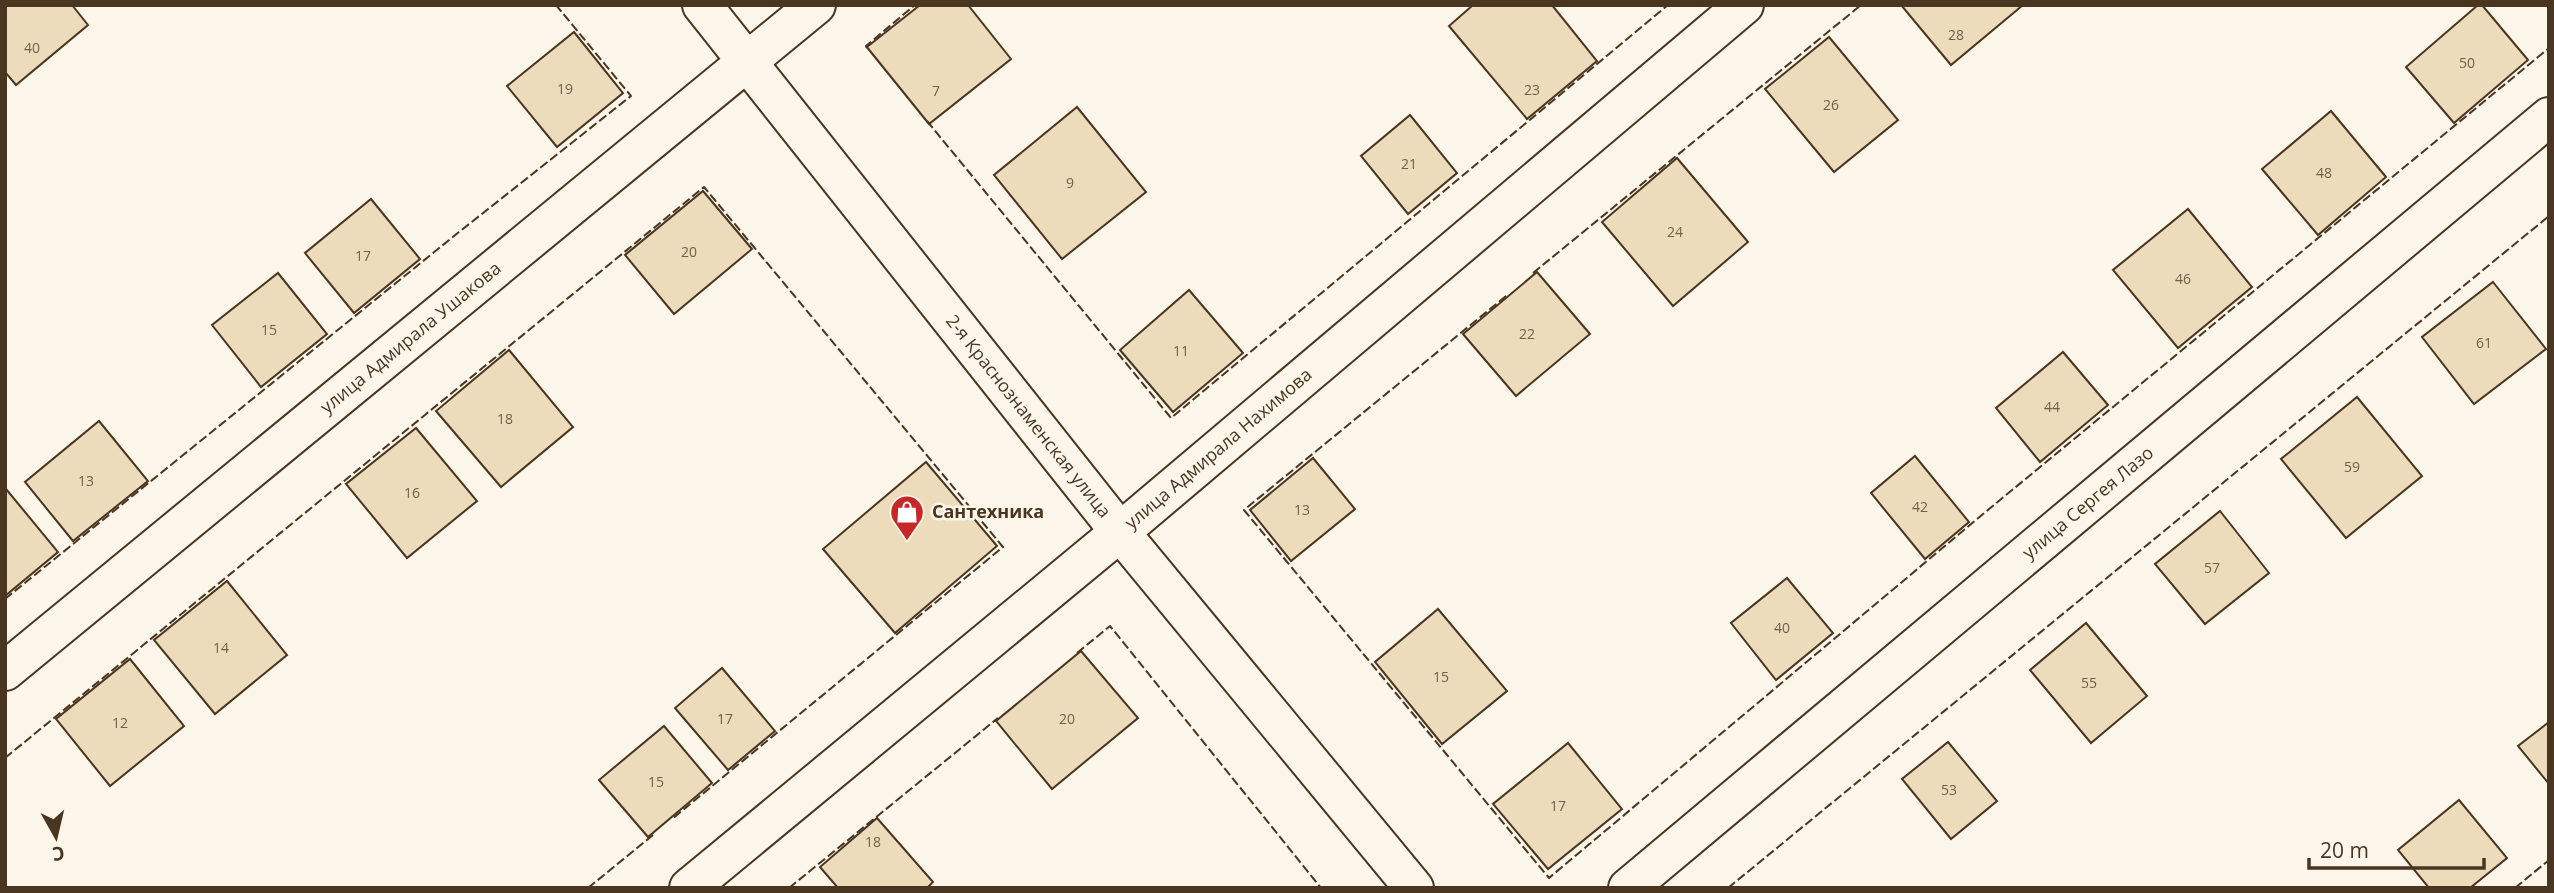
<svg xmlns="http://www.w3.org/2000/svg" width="2554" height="893" font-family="'Open Sans',sans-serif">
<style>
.building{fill:#ecdcbc;stroke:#4a3520;stroke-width:2}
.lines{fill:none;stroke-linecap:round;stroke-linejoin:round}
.minor-casing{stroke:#4a3520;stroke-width:42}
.minor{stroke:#fbf6e9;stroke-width:38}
.fence{stroke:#4a3520;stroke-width:2;stroke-dasharray:9 3.5;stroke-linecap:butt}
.labels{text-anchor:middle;stroke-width:5;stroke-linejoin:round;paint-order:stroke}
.number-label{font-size:14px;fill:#725f47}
.street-label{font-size:18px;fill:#4a3520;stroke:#fbf6e9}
.poi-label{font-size:18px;font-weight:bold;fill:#4a3520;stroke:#fbf6e9;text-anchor:start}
</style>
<rect width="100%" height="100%" fill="#fbf6e9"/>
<g class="building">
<path d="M5,5H72L88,25L16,85L5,72Z"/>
<path d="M920,5H968L1011,59L929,124L866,46L867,47Z"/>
<path d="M1473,5H1552L1597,61L1527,119L1449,26Z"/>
<path d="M1901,5H2023L1951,65Z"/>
<path d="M2478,5H2482L2528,60L2454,123L2406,67Z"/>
<path d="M574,32L623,93L557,147L507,86Z"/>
<path d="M1829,37L1898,120L1834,172L1765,89Z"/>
<path d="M1077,107L1146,192L1062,259L994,175Z"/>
<path d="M2331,111L2386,177L2318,235L2262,169Z"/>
<path d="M1410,115L1457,173L1408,214L1361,156Z"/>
<path d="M1677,158L1748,242L1673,306L1602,222Z"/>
<path d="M703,191L752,249L674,314L625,255Z"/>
<path d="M371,199L420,259L354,313L305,253Z"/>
<path d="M2188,209L2252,287L2178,348L2113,270Z"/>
<path d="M1537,272L1590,334L1516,396L1463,334Z"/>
<path d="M278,273L327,334L261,387L212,325Z"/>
<path d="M2493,282L2546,349L2474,404L2422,337Z"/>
<path d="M1189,290L1243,353L1173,412L1120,350Z"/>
<path d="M509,350L573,427L501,487L436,411Z"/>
<path d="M2063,352L2108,405L2040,462L1996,408Z"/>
<path d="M2357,397L2422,476L2346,538L2281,459Z"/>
<path d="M99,421L148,481L73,541L25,482Z"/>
<path d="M416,428L477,501L407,558L346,484Z"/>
<path d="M1915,456L1969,522L1925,559L1871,493Z"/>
<path d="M1313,458L1355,509L1291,561L1250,510Z"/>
<path d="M926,462L997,546L895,633L823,549Z"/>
<path d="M6,489L58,552L5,596V490Z"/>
<path d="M2220,511L2269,573L2205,624L2155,564Z"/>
<path d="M1787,578L1833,633L1776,680L1731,623Z"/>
<path d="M227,581L287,655L215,714L154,640Z"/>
<path d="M1438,609L1507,691L1442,744L1375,662Z"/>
<path d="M2086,623L2147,696L2091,743L2030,670Z"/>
<path d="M1081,651L1138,718L1052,789L996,721Z"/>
<path d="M130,659L184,726L110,786L56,719Z"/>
<path d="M722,668L775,731L728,770L675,708Z"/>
<path d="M2549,722V784L2518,746Z"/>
<path d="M664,726L712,783L648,837L599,780Z"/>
<path d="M1948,742L1997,801L1951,839L1902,779Z"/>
<path d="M1568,743L1622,809L1548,869L1493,804Z"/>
<path d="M2459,800L2507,858L2470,888H2429L2398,850Z"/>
<path d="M877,818L933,882L927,888H838L820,867Z"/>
</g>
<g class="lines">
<g class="minor-casing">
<g id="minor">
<path id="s1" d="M702,5L1120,532L1414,888"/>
<path id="s2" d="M5,671L816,5"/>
<path id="s3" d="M689,888L1120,532L1744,5"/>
<path id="s4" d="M1628,888L2549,117"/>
</g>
</g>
<use href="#minor" class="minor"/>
<g class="fence">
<path d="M867,48L866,46L915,5"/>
<path d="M927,121L1171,418L1668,5"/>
<path d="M1533,273L1861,5"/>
<path d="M1506,296L1244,510L1549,878L1983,514L2549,48"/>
<path d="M5,599L459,232L631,96L556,5"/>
<path d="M1077,653L1110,626L1321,888"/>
<path d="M5,758L704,187L1003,547L672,819"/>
<path d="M588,888L653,835"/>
<path d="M789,888L998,718"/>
<path d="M1728,888L2549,216"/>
<path d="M2515,888L2549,860"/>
</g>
</g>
<defs>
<g id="shop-pin" transform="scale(1.75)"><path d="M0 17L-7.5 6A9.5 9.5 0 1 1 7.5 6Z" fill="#c62828" stroke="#fbf6e9"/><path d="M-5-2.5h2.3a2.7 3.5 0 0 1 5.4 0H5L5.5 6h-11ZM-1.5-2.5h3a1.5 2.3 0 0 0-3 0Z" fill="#fff"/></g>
</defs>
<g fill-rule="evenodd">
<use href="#shop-pin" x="907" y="512"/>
</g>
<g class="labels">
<g class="number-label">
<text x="1956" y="40">28</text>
<text x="32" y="53">40</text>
<text x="2467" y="68">50</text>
<text x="565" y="94">19</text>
<text x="1532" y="95">23</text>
<text x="936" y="96">7</text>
<text x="1831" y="110">26</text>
<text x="1409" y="169">21</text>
<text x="2324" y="178">48</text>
<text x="1070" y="188">9</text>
<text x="1675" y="237">24</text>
<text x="689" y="257">20</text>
<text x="363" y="261">17</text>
<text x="2183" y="284">46</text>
<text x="269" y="335">15</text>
<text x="1527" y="339">22</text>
<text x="2484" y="348">61</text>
<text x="1181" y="356">11</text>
<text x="2052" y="412">44</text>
<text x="505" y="424">18</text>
<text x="2352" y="472">59</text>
<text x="86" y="486">13</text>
<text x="412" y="498">16</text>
<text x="1920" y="512">42</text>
<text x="1302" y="515">13</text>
<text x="2212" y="573">57</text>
<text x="1782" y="633">40</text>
<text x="221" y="653">14</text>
<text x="1441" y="682">15</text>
<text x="2089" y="688">55</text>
<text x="725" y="724">17</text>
<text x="1067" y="724">20</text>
<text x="120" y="728">12</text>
<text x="656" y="787">15</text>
<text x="1949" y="795">53</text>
<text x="1558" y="811">17</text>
<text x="873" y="847">18</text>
</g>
<g class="street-label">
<text dy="6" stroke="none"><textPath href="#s2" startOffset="525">улица Адмирала Ушакова</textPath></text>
<text dy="6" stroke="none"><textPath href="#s1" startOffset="525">2-я Краснознаменская улица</textPath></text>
<text dy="6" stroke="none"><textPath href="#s3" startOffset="688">улица Адмирала Нахимова</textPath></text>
<text dy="6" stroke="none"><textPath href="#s4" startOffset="600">улица Сергея Лазо</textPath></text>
</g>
<g class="poi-label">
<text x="932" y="518">Сантехника</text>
</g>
</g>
<rect width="2554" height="893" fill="none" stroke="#4a3520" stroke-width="14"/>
<g transform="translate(56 837) rotate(172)" stroke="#fbf6e9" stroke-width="5" paint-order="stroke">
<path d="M0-5L12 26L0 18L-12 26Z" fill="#4a3520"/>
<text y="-10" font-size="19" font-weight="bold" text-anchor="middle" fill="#4a3520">С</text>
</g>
<path d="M2309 858v10h175v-10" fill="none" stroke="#4a3520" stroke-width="3.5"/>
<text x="2320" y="858" font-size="21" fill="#4a3520" stroke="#fbf6e9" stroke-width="5" paint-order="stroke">20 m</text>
</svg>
